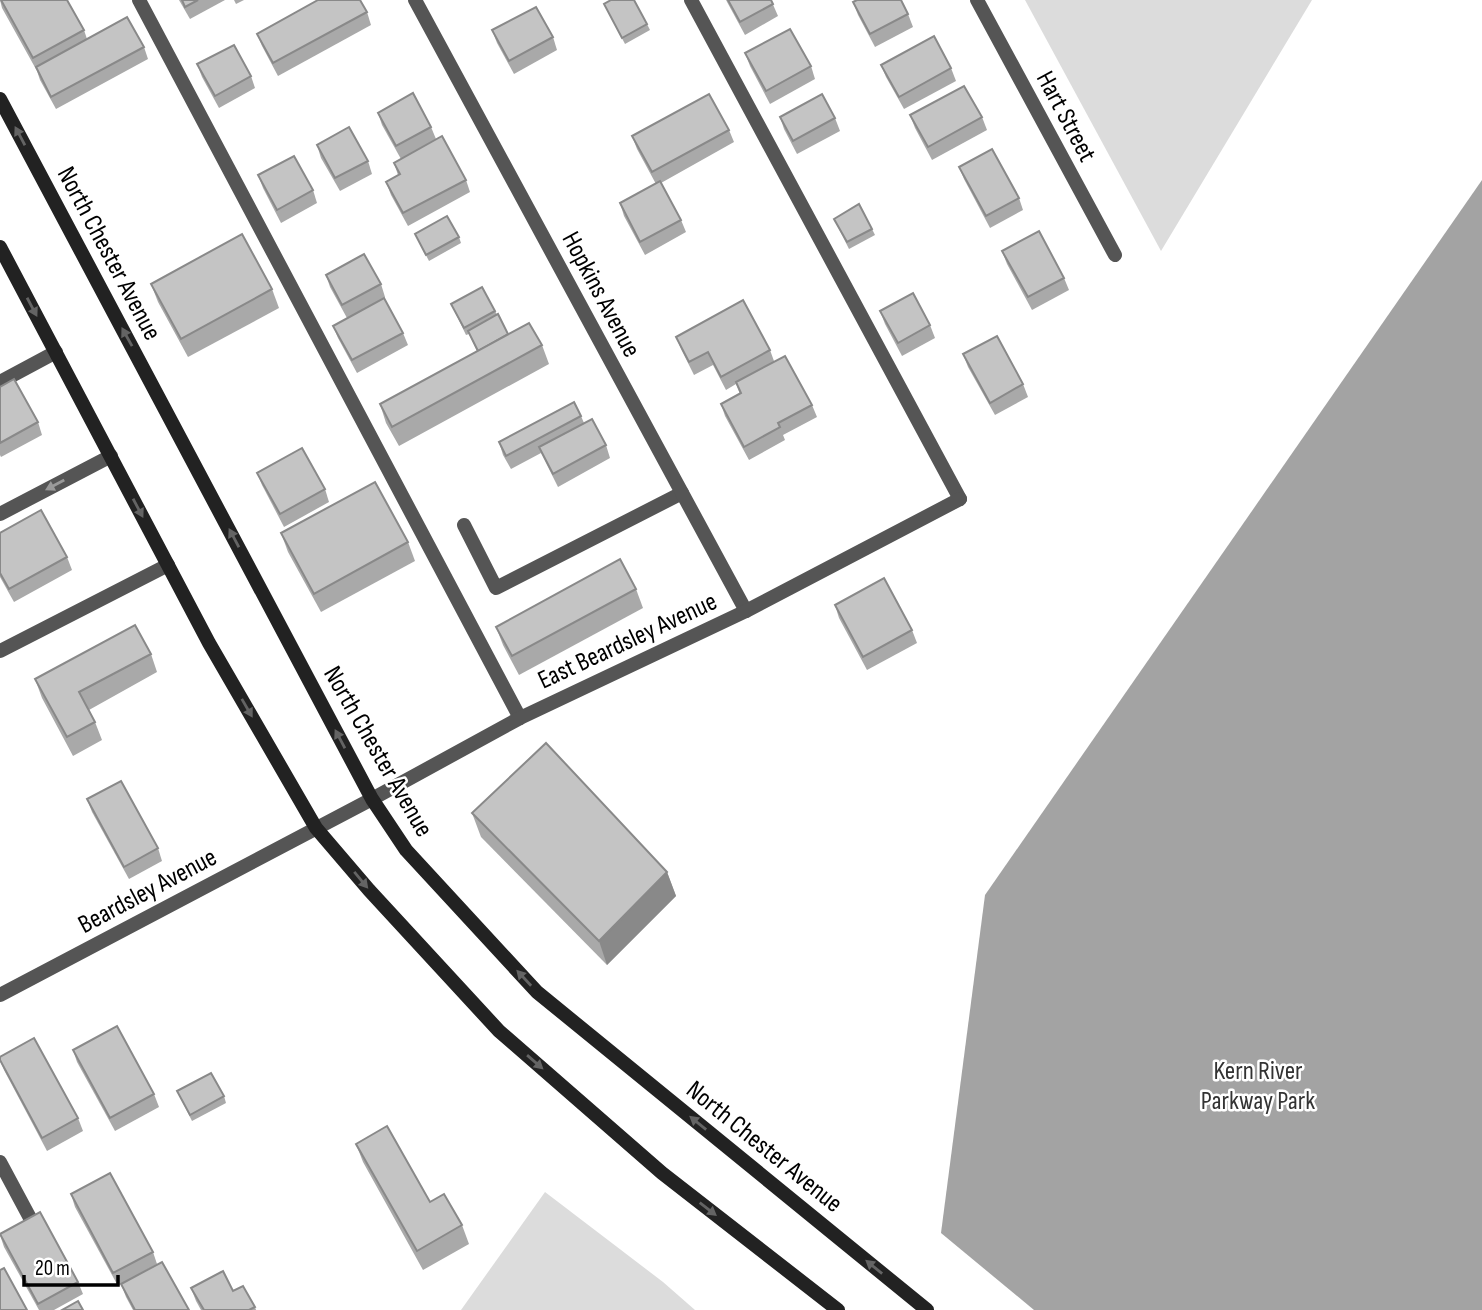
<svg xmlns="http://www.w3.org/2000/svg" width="1482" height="1310" font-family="'Sofia Sans Condensed',sans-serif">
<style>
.green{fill:#dcdcdc}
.water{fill:#a3a3a3}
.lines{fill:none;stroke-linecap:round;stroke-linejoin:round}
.lane{stroke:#555;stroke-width:14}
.street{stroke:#555;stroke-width:14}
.secondary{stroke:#222;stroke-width:14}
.wall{fill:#a9a9a9}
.shaded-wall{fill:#898989}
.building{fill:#c4c4c4;stroke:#898989;stroke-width:2}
.oneway{fill:#646464}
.oneway2{fill:#999}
.labels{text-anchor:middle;stroke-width:5;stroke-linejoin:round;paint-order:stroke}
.street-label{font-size:26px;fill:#000;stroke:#fff}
.park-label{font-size:26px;fill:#333;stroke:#fff}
</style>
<rect width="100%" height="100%" fill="#fff"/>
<g class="green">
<path d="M1025,0H1312L1161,251Z"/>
<path d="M545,1192L663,1282L695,1310H461Z"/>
</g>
<path class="water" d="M1482,180V1310H1034L941,1233L985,895Z"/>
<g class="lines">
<g class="lane">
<path d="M139,0L520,718"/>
<path d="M691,0L960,499"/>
<path d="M0,382L56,352"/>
<path d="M0,514L111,456"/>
<path d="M464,525L496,588L682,493"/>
<path d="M0,651L168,565"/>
<path d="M0,1162L30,1218"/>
</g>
<g class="street">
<path d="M415,0L746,611"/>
<path d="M977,0L1115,255"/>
<path d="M0,995L372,799L520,718L746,611L960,499"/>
</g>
<g class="secondary">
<path d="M0,99L372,799L406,850L537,992L927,1310"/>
<path d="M0,247L209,643L316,828L369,890L499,1031L662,1173L838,1310"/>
</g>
</g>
<g class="wall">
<path d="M0,0L84,30L87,39L144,47L148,59L56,109L40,80L37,71L2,8Z"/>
<path d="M179,0H225L190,19Z"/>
<path d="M234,0H244L236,4Z"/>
<path d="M726,0H771L778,16L745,35Z"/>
<path d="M853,2L908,14L913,27L875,47L858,15Z"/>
<path d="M604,4L647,24L650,30L625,44Z"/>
<path d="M367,12L371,25L278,76L262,46L257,34Z"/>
<path d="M492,30L553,37L557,50L514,74L497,43Z"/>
<path d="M745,53L811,66L815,79L770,104L750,66Z"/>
<path d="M197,64L251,76L255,88L219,108L202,77Z"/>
<path d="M881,65L951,68L956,81L904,109L886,77Z"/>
<path d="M378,113L431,127L436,139L401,159L382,125Z"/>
<path d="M910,115L982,117L987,130L932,160L915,128Z"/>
<path d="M780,117L835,118L840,131L797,154L784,129Z"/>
<path d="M729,130L734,142L661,183L681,220L686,232L645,255L624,216L620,203L656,184L637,149L632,136Z"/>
<path d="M317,145L368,161L372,174L340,191L321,158Z"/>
<path d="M394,163L466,180L470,192L408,226L391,195L386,182L398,175Z"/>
<path d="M959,167L1019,198L1023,210L990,228L964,179Z"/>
<path d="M258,175L313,190L317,203L281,223L263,188Z"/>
<path d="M834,219L872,229L875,235L849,249Z"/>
<path d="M415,234L459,237L461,243L429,261Z"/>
<path d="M1002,251L1064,278L1069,290L1032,310L1007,264Z"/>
<path d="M326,275L381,284L385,297L384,298L403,333L408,345L357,373L338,338L333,326L347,318L330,287Z"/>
<path d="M151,284L272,289L279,308L188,357L158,302Z"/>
<path d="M451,304L495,311L508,334L542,345L549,364L399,446L386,423L380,404L477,351L469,334L466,335Z"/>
<path d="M880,311L930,325L935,338L902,356L885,324Z"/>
<path d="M676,337L770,350L774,361L812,405L817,417L783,435L785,440L749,460L725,416L721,404L740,394L736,384L726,390L713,365L694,375L681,349Z"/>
<path d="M963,354L1023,384L1028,397L995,415L968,367Z"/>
<path d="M0,387L38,422L42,435L1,457L0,455Z"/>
<path d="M581,416L584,423L606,445L610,458L558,487L541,453L511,469L503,455L499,442Z"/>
<path d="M257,473L325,489L329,502L284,527L262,485Z"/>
<path d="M0,533L67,557L72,570L14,602L0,577Z"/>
<path d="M281,533L408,542L415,561L321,612L288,552Z"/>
<path d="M636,589L643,608L519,675L503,645L496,627Z"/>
<path d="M835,605L912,630L917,643L867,670L839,618Z"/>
<path d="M151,654L157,672L89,710L95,722L102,740L73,756L42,698L35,679Z"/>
<path d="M87,799L158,848L162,861L129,879L92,812Z"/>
<path d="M472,813L667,872L676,896L607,965L481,837Z"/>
<path d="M73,1050L154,1094L159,1107L115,1131L77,1062Z"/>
<path d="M0,1061L78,1118L83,1131L47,1151L4,1070Z"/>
<path d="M177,1091L224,1096L226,1103L192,1121Z"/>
<path d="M356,1144L430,1202L462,1225L469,1244L423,1270L363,1162Z"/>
<path d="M71,1194L153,1252L157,1264L118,1286L75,1207Z"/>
<path d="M0,1235L78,1282L83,1294L54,1310H39L4,1247Z"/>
<path d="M121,1284L189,1310H133L126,1297Z"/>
<path d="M191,1288L233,1291L255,1307L256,1310H201L196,1301Z"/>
</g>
<path class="shaded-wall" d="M667,872L676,896L607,965L599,941Z"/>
<g class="building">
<path d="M1,0H67L84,30L33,58Z"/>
<path d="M182,0H198L185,7Z"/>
<path d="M318,0H360L367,12L273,63L257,34Z"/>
<path d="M611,0H634L647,24L622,38L604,4Z"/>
<path d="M728,0H771L773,4L740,22Z"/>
<path d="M857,0H901L908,14L870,34L853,2Z"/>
<path d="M536,7L553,37L509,61L492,30Z"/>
<path d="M127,17L144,47L51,97L36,67Z"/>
<path d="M790,29L811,66L766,91L745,53Z"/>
<path d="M934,36L951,68L899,97L881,65Z"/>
<path d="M234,45L251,76L215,96L197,64Z"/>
<path d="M964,86L982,117L928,147L910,115Z"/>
<path d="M413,93L431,127L396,146L378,113Z"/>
<path d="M709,94L729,130L652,172L632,136Z"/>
<path d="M822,94L835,118L793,141L780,117Z"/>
<path d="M349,127L368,161L335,178L317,145Z"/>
<path d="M442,136L466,180L403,213L386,182L400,174L394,163Z"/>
<path d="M992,149L1019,198L986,216L959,167Z"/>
<path d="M294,156L313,190L277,210L258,175Z"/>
<path d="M660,181L681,220L640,242L620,203Z"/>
<path d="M859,204L872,229L847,242L834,219Z"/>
<path d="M447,216L459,237L426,255L415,234Z"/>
<path d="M1039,231L1064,278L1028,297L1002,251Z"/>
<path d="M242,234L272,289L181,339L151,284Z"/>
<path d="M364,254L381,284L342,305L326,275Z"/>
<path d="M482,287L495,311L464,328L451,304Z"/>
<path d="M913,293L930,325L898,343L880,311Z"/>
<path d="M384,298L403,333L352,360L333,326Z"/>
<path d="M743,300L770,350L721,377L708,352L689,362L676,337Z"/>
<path d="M498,314L508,334L478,351L468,331Z"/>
<path d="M529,323L542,345L392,427L380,404Z"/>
<path d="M997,336L1023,384L990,403L963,354Z"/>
<path d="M785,356L812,405L778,423L780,427L744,447L721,404L741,393L736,382Z"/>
<path d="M14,379L38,422L0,443V387Z"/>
<path d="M574,402L581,416L506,456L499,442Z"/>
<path d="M592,419L606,445L553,474L539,447Z"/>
<path d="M302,448L325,489L280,514L257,473Z"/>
<path d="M375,482L408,542L314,594L281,533Z"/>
<path d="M41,510L67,557L9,589L0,573V533Z"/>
<path d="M620,559L636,589L512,656L496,627Z"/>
<path d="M884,578L912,630L863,657L835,605Z"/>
<path d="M135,625L151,654L79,692L95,722L67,737L35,679Z"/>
<path d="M546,743L667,872L599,941L472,813Z"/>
<path d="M121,781L158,848L124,867L87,799Z"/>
<path d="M117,1026L154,1094L110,1118L73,1050Z"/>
<path d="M34,1038L78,1118L42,1138L0,1060V1057Z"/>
<path d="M211,1073L224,1096L190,1115L177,1091Z"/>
<path d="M387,1126L430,1202L444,1194L462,1225L417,1251L356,1144Z"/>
<path d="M110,1173L153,1252L113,1273L71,1194Z"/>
<path d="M40,1212L78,1282L38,1304L0,1234Z"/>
<path d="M162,1262L189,1310H135L121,1284Z"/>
<path d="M4,1268L27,1310H0V1270Z"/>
<path d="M223,1271L233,1291L243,1286L255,1307L249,1310H204L191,1288Z"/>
<path d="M78,1301L83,1310H62Z"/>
</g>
<defs><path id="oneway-solid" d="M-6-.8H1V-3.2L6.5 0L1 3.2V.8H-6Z" transform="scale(1.75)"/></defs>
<g class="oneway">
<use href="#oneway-solid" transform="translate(20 136) rotate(-118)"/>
<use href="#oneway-solid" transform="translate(32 307) rotate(62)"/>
<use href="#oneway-solid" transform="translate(127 337) rotate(-119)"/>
<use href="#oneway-solid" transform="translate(138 508) rotate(62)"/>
<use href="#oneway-solid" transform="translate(234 538) rotate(-118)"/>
<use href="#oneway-solid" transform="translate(247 708) rotate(60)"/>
<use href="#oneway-solid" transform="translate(340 739) rotate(-118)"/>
<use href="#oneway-solid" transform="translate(361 880) rotate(50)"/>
<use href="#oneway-solid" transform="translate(524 978) rotate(-133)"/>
<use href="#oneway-solid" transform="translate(535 1062) rotate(41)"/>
<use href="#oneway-solid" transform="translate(698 1123) rotate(-141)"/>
<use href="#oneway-solid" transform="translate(708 1209) rotate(38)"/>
<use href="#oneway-solid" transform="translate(874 1267) rotate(-141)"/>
</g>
<use class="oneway2" href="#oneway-solid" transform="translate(55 485) rotate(152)"/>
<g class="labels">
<g class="street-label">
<text transform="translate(1067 116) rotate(62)" y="9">Hart Street</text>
<text transform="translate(110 253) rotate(62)" y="9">North Chester Avenue</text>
<text transform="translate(602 294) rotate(62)" y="9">Hopkins Avenue</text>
<text transform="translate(627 640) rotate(-25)" y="9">East Beardsley Avenue</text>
<text transform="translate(379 751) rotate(60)" y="9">North Chester Avenue</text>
<text transform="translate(147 890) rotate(-28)" y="9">Beardsley Avenue</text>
<text transform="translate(765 1146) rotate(39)" y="9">North Chester Avenue</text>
</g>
<g class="park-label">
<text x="1258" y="1079">Kern River<tspan x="1258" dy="30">Parkway Park</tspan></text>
</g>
</g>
<path d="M24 1275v10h94v-10" fill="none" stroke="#000000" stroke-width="3.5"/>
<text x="35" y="1275" font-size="21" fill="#000000" stroke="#ffffff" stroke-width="5" paint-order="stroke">20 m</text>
</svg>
